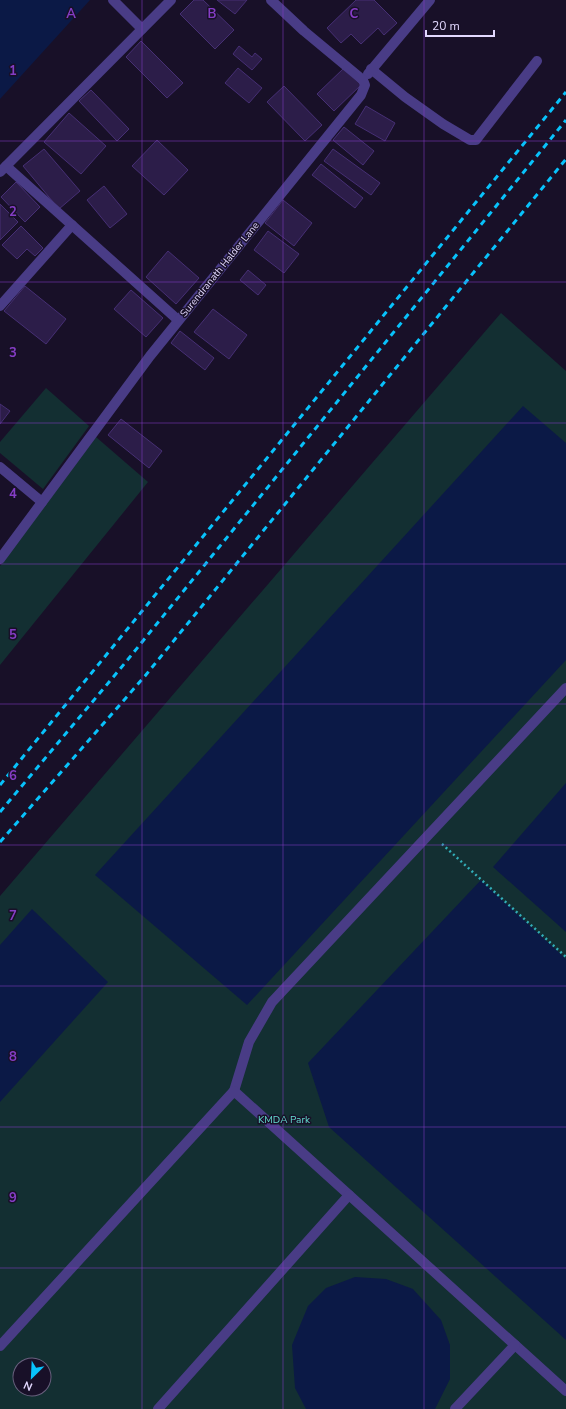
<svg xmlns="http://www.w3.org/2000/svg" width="566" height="1409" font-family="'Nunito Sans',sans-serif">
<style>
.green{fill:#132f32;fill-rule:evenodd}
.water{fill:#0b1946}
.building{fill:#2c1d49;stroke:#462f74}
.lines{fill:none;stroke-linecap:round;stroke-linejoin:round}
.path{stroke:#32aeb8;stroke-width:2.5;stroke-dasharray:2 3;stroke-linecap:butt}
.minor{stroke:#493c86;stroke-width:10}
.rail{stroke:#08c2fb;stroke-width:3;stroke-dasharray:6 5;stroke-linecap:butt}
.grid{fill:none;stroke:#853dc5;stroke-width:1;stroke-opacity:0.55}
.labels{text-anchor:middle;stroke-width:3;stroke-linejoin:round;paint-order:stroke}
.street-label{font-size:10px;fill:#e2d8fe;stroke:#181028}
.park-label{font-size:10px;fill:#64ded0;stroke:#181028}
.grid-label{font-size:13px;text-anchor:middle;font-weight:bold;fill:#853dc5;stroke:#181028;stroke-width:3;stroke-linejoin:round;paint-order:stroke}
</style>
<rect width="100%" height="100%" fill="#181028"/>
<g class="green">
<path d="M501,313L566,371V1409H0V896ZM20,1365H44V1389H20Z"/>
<path d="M46,388L89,426L43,489L0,453V442Z"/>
<path d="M96,437L148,482L0,665V566Z"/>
</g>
<g class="water">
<path d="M0,0H90L0,99Z"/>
<path d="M523,406L566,443V660L247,1005L95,875Z"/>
<path d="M566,783V932L493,867Z"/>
<path d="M481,880L566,959V1340L329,1127L308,1063Z"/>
<path d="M32,909L108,982L0,1102V945Z"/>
<path d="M355,1277L386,1279L413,1289L441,1320L450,1345V1379L435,1409H306L295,1388L292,1345L308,1306L326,1288Z"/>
</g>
<g class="building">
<path d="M194,0H203L234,30L215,49L180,14Z"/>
<path d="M217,0H247L235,14Z"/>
<path d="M356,0H374L397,23L384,35L378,28L361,44L351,34L341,43L327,28Z"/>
<path d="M141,41L183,83L167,98L126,57Z"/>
<path d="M239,46L252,57L255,53L262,59L252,70L233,54Z"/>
<path d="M238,68L262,88L249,103L225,83Z"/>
<path d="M344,68L361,85L334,111L317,94Z"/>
<path d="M284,86L322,125L305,141L267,102Z"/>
<path d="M91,90L129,129L117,141L79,101Z"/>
<path d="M366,106L395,123L385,141L355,124Z"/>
<path d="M69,113L106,146L81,174L44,142Z"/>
<path d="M344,127L374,151L363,165L333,140Z"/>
<path d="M157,140L188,170L164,195L132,166Z"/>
<path d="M44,149L80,191L59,209L23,166Z"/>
<path d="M333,149L380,183L371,195L324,161Z"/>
<path d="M321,164L363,198L355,208L312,175Z"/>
<path d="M16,182L40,207L25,222L1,197Z"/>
<path d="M104,186L127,214L110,228L87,200Z"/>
<path d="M283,200L312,223L294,246L265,223Z"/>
<path d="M0,204L18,222L0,240Z"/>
<path d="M21,226L43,248L35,256L27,249L17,259L2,245Z"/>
<path d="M268,231L299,254L284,273L254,250Z"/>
<path d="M168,251L199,278L176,304L146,277Z"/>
<path d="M248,270L266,285L258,295L240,280Z"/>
<path d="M25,286L66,319L46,344L4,311Z"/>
<path d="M131,290L163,318L146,337L114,309Z"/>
<path d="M213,309L247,335L229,359L194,332Z"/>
<path d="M180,331L214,358L205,370L171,343Z"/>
<path d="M0,404L10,411L0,424Z"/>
<path d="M121,419L162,451L149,468L108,435Z"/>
</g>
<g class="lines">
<path class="path" d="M442,844L566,957"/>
<g class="minor">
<path d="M113,0L142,29"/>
<path d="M371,69L405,97L443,124L470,140H476L479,136L537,61"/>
<path d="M368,74L430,0"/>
<path d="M6,166L178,320"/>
<path d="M0,172L171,0"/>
<path d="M0,306L72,225"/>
<path d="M0,467L42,502"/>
<path d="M0,559L150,356L361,95L365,85L363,80L304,31L271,0"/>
<path d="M234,1091L249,1042L272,1002L566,688"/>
<path d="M0,1346L234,1091L566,1391"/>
<path d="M158,1409L349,1195"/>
<path d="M455,1409L515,1345"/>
</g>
<g class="rail">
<path d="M0,785L566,92"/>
<path d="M0,812L125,663L566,120"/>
<path d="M0,842L145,676L566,159"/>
</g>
</g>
<path class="grid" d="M142,0V1409M283,0V1409M424,0V1409M0,141H566M0,282H566M0,423H566M0,564H566M0,704H566M0,845H566M0,986H566M0,1127H566M0,1268H566"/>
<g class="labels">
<g class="street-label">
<text transform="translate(219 269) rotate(-51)" y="4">Surendranath Halder Lane</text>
</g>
<g class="park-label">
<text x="284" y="1123">KMDA Park</text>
</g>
</g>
<g class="grid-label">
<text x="71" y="18">A</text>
<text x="212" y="18">B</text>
<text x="354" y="18">C</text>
<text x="13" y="75">1</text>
<text x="13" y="216">2</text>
<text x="13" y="357">3</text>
<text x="13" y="498">4</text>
<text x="13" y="639">5</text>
<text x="13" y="780">6</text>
<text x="13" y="920">7</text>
<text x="13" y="1061">8</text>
<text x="13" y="1202">9</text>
</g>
<g transform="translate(32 1377) rotate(204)"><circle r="19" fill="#181028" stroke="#69607e"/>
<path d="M0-3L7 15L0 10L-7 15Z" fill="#08c2fb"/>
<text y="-6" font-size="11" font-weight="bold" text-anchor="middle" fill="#e2d8fe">N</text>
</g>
<path d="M426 30v6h68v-6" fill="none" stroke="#e2d8fe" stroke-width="2"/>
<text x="432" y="30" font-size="12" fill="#e2d8fe" stroke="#181028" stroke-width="3" paint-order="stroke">20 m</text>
</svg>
